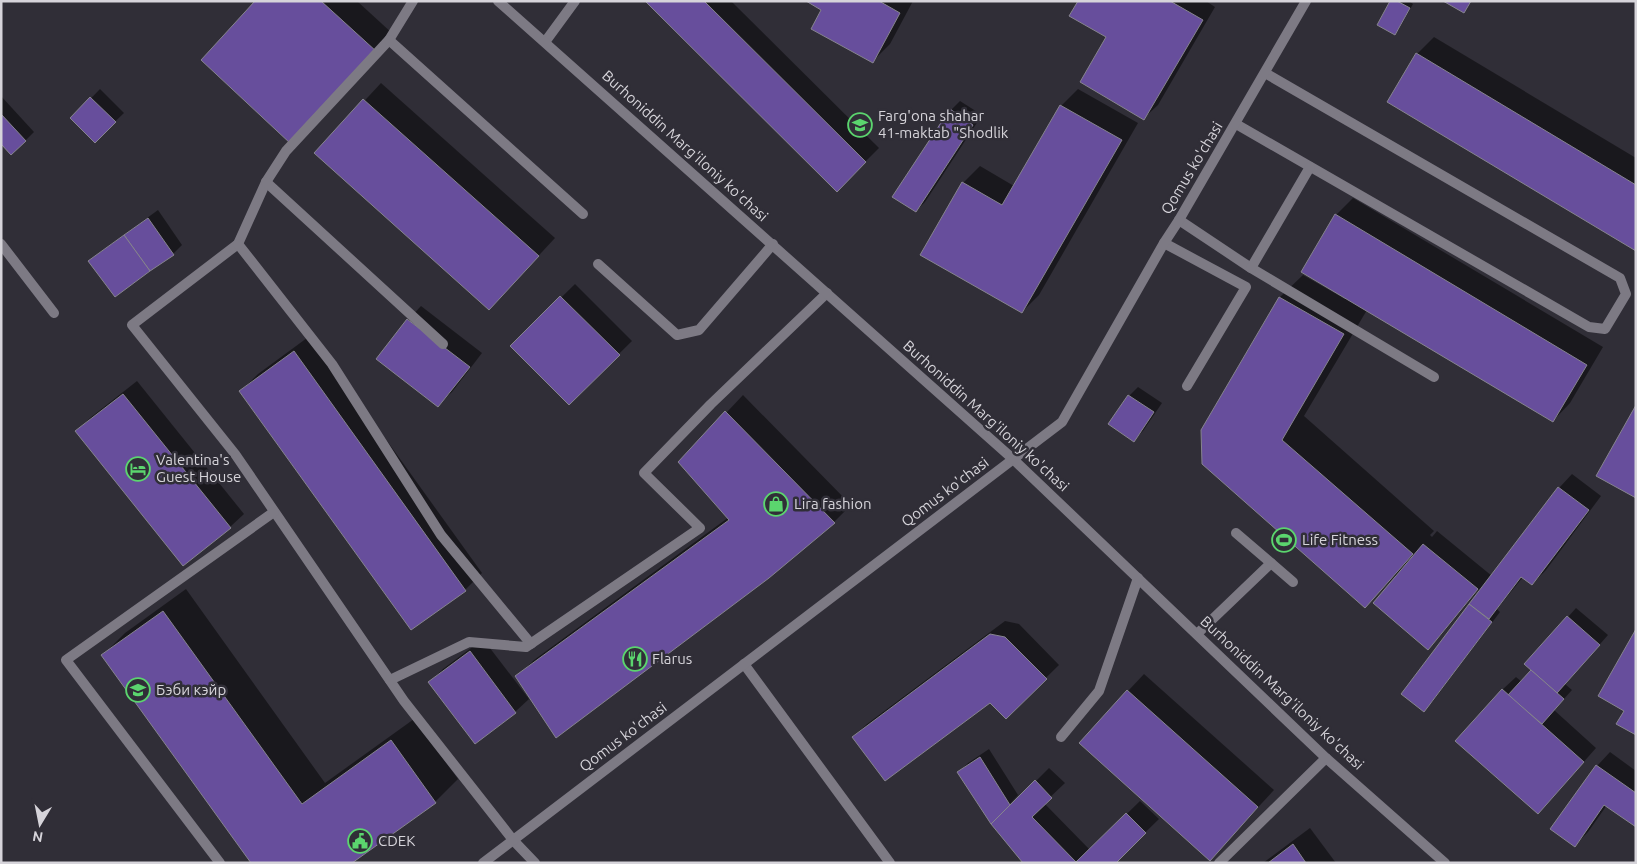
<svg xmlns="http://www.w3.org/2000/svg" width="1637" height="864" font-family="Ubuntu,sans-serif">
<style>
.shadow{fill:#0007}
.building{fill:#674e9c;stroke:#86848e}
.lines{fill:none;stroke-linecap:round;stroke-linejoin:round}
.service{stroke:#7d7a84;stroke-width:10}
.minor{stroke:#7d7a84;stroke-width:10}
.tertiary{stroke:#7d7a84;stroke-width:10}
.labels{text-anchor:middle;stroke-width:5;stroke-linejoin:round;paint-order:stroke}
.poi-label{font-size:15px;fill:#d6d4da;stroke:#302e37;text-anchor:start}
.street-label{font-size:15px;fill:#d6d4da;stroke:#302e37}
</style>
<rect width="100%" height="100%" fill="#302e37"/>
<g class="shadow">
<path d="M257,1H357L393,34L291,142Z"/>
<path d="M647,1H731L879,148L837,190Z"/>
<path d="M808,1H913L890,44L873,61L823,9Z"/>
<path d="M1080,1H1206L1215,7L1158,105L1144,118L1108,37Z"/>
<path d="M1392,1H1409L1413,4L1399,29L1395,34Z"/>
<path d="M1434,37L1636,158V249L1417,54Z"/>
<path d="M381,83L555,238L489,309L316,153Z"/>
<path d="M100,89L124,113L95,141L72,118Z"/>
<path d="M1078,89L1138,123L1039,295L1022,312L963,183L980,166L1014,186L1061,106Z"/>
<path d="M1,96L34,132L25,141L1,142Z"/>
<path d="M960,101L982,115L925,202L916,211L951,110Z"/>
<path d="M1353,198L1603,347L1570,403L1553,421L1367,310L1304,416L1434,531L1430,535L1432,537L1437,531L1492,576L1559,488L1572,474L1601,496L1546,570L1532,584L1523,577L1497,609L1500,612L1433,701L1424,710L1403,694L1480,592L1478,590L1441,635L1428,648L1397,577L1395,576L1365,606L1202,430L1280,297L1303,275L1345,299L1346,297L1336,215Z"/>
<path d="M158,210L182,245L173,254L115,296L90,262L99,253Z"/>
<path d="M575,284L632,341L569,403L512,346Z"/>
<path d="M421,306L482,353L452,392L438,405L378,359L408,320Z"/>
<path d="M311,335L482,573L465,590L241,391L258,374Z"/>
<path d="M137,381L244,514L230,527L77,432L90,418Z"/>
<path d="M1138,387L1162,403L1143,431L1134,440L1129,396Z"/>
<path d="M743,395L851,505L834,522L768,577L517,677L534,660L729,517L680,462Z"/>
<path d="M186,589L325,783L414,719L458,779L435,802L350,863L103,655L125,633Z"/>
<path d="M1576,608L1608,635L1565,684L1572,690L1554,710L1596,748L1551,799L1502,690L1516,677L1522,682L1533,670L1568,617Z"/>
<path d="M1005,621L1019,624L1059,665L1006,717L990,701L853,737L867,724Z"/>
<path d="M483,639L529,699L515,712L430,682L443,669Z"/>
<path d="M1144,674L1274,790L1210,859L1128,691Z"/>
<path d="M989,749L1018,795L1003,811L1004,813L1049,768L1065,783L1044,803L1090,850L1140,801L1159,819L1114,863H1025L959,772L968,763Z"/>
<path d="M1610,752L1636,771V825L1607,805L1588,832L1575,845L1597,766Z"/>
<path d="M1310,828L1336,863H1263Z"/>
</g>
<g class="building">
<path d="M255,1H321L377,52L291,144L201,60Z"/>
<path d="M645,1H704L866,162L837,192Z"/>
<path d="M806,1H879L900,13L873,63L811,29L821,10Z"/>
<path d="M1078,1H1170L1203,20L1144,120L1080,82L1106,37L1069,16Z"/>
<path d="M1390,1H1397L1410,8L1395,35L1377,25Z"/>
<path d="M1443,1H1471L1464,13Z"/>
<path d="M1416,53L1636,185V251L1387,102Z"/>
<path d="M90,97L116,122L95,143L70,118Z"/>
<path d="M363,99L539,256L489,310L314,153Z"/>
<path d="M1060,105L1122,140L1022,313L920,255L962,182L1002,205Z"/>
<path d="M950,109L973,125L916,212L892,197Z"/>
<path d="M1,114L26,141L11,155L1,144Z"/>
<path d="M1335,214L1587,365L1553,422L1301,272Z"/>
<path d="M148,218L174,255L150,271L124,235Z"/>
<path d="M124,235L150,271L115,297L88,261Z"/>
<path d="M560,296L620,355L569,405L510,346Z"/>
<path d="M1279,297L1344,334L1282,440L1413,554L1365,608L1202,464L1201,430Z"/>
<path d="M407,319L470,367L438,407L376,359Z"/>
<path d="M294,351L466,591L411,630L239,391Z"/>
<path d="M123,394L231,528L183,566L75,431Z"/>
<path d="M1128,395L1154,412L1134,442L1108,424Z"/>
<path d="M1636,405V498L1596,476Z"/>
<path d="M725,411L835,523L769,578L556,738L515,676L729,520L678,462Z"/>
<path d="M1558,487L1589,510L1532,585L1521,577L1489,619L1469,604Z"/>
<path d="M1423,544L1478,589L1428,650L1373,603Z"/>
<path d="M1469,604L1492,622L1424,712L1401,694Z"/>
<path d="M163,611L302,804L391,740L436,803L352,863H251L101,655Z"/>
<path d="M1567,616L1600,645L1557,693L1524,664Z"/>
<path d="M1636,629V735L1616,724L1624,711L1598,696Z"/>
<path d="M990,634L1005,637L1047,679L1006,719L990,703L885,781L852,737Z"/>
<path d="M470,651L516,713L475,744L428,682Z"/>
<path d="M1531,670L1564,699L1542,724L1508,695Z"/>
<path d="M1502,689L1584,762L1538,814L1455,741Z"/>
<path d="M1127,690L1258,807L1210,861L1079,743Z"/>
<path d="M980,757L1010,805L991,824L957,772Z"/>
<path d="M1596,765L1636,793V827L1604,805L1575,847L1550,829Z"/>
<path d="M1035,780L1052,798L1032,817L1076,862L1126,813L1146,833L1116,863H1023L991,824Z"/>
<path d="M1293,844L1306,863H1268Z"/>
</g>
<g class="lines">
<g class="service">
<path d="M413,1L389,40L286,151L266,182L238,244L132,325L235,454L404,701L513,840L535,863"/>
<path d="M545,42L575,1"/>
<path d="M1236,124L1589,327L1605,329L1626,294L1620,278L1265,73"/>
<path d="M266,182L443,344"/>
<path d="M1179,220L1251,268L1434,377"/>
<path d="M1164,243L1246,287L1187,386"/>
<path d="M1,244L54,313"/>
<path d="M238,244L332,364L441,535L531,644"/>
<path d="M598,264L677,335L699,330L773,244"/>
<path d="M1251,268L1310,167"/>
<path d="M744,664L890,863"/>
<path d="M390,680L469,642L526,647L700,528L644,473L711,404L827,293"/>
<path d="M1061,737L1099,691L1138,578"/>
<path d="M220,863L66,660L274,512"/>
<path d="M1219,863L1326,758"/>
</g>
<g class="minor">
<path d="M389,40L583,214"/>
<path d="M1271,563L1293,582"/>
<path d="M1197,634L1271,563L1236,533"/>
<path d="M483,863L1062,422L1164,243L1179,220L1306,1"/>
</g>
<path class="tertiary" d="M498,1L1013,459L1326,758L1445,863"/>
</g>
<defs>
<g id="school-ring" transform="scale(1.25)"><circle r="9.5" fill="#302e37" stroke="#5bd56e" stroke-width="1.5"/><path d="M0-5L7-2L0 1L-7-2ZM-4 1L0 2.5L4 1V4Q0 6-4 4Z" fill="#5bd56e"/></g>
<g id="hotel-ring" transform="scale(1.25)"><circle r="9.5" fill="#302e37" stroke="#5bd56e" stroke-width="1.5"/><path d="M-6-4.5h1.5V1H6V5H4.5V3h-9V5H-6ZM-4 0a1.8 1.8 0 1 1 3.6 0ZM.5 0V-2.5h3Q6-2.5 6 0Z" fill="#5bd56e"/></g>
<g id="shop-ring" transform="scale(1.25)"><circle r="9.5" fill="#302e37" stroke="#5bd56e" stroke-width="1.5"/><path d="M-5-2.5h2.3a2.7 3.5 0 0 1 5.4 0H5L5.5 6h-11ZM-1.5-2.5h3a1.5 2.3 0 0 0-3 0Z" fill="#5bd56e"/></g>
<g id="stadium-ring" transform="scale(1.25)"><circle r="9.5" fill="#302e37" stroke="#5bd56e" stroke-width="1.5"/><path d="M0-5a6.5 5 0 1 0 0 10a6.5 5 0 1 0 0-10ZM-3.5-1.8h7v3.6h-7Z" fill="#5bd56e"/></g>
<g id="restaurant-ring" transform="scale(1.25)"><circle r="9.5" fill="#302e37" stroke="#5bd56e" stroke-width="1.5"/><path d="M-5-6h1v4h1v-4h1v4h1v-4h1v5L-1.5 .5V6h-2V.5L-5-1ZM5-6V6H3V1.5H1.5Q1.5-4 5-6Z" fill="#5bd56e"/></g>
<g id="civic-ring" transform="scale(1.25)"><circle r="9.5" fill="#302e37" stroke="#5bd56e" stroke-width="1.5"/><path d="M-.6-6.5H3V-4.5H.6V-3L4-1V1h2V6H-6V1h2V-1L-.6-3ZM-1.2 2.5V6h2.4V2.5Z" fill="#5bd56e"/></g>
</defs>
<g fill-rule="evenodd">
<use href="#school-ring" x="860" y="125"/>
<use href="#hotel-ring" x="138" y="469"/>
<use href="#shop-ring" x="776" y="504"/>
<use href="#stadium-ring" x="1284" y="540"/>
<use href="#restaurant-ring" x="635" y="659"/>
<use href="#school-ring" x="138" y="690"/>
<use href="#civic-ring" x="360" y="841"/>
</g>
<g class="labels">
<g class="poi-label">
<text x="878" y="121">Farg'ona shahar<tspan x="878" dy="17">41-maktab "Shodlik</tspan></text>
<text x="156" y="465">Valentina's<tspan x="156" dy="17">Guest House</tspan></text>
<text x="794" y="509">Lira fashion</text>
<text x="1302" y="545">Life Fitness</text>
<text x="652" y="664">Flarus</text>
<text x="156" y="695">Бэби кэйр</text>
<text x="378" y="846">CDEK</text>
</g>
<g class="street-label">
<text transform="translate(685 146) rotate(42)" y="5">Burhoniddin Marg'iloniy ko'chasi</text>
<text transform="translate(1192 168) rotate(-59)" y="5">Qomus ko'chasi</text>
<text transform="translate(986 416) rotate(42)" y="5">Burhoniddin Marg'iloniy ko'chasi</text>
<text transform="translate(945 492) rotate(-37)" y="5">Qomus ko'chasi</text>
<text transform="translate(1282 693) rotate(43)" y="5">Burhoniddin Marg'iloniy ko'chasi</text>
<text transform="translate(623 737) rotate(-37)" y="5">Qomus ko'chasi</text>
</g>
</g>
<rect width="1637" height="864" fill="none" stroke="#d6d4da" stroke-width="5"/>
<g transform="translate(40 824) rotate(190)" stroke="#302e37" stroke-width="4" paint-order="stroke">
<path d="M0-4L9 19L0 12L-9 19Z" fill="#d6d4da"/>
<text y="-8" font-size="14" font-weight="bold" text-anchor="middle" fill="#d6d4da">N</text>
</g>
</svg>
